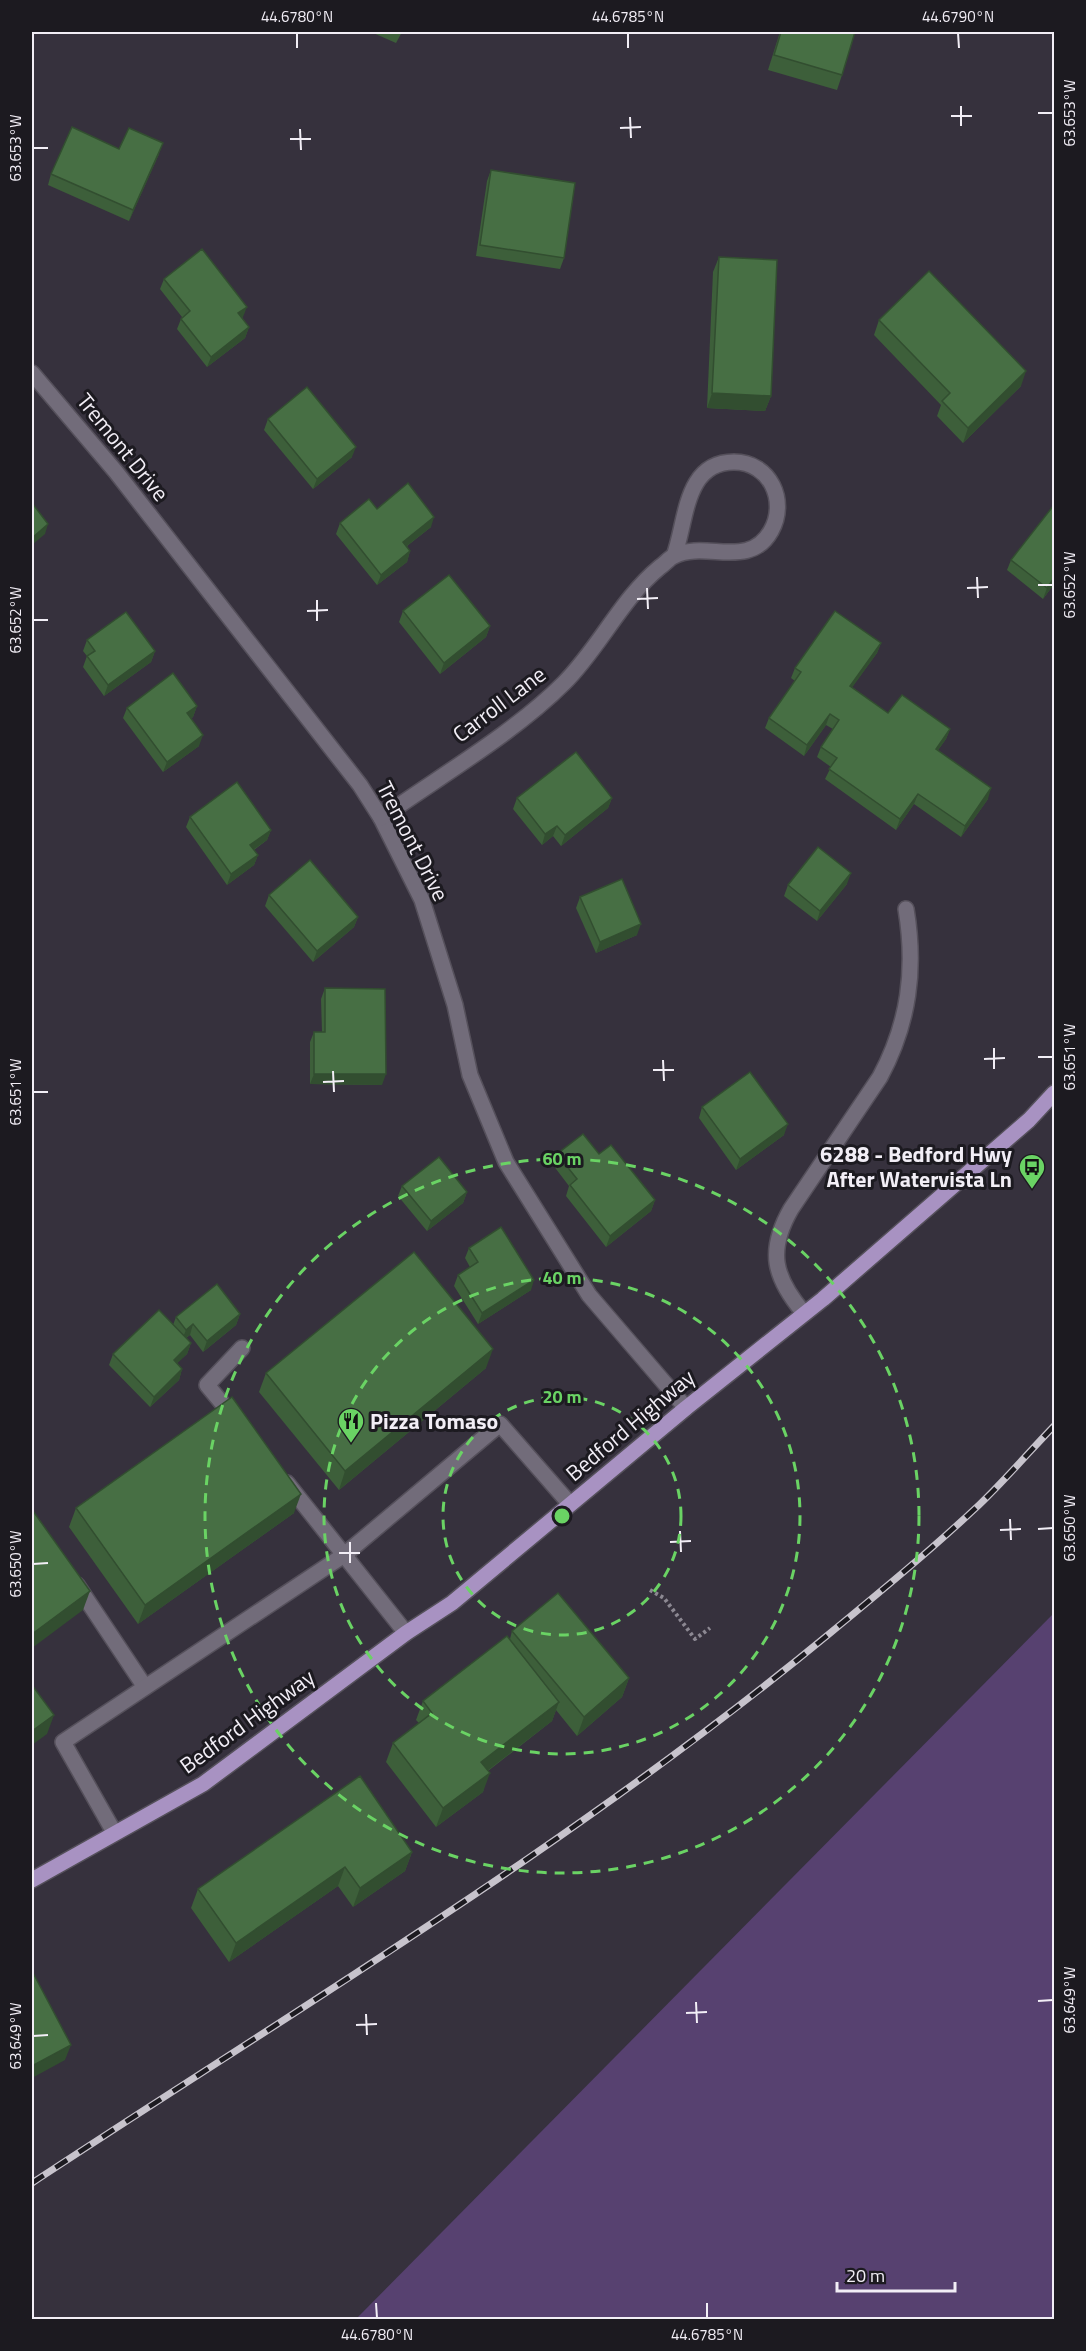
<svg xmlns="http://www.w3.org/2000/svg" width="1086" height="2351" font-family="'Titillium Web',sans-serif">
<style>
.water{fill:#574170}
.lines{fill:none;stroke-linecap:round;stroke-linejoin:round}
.minor-casing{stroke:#55505b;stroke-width:18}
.major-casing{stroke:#55505b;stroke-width:18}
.path{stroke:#8c8892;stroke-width:4;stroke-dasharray:3 3;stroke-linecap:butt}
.minor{stroke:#726c7a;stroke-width:15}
.major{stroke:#a892c2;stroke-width:15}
.rail-casing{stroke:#c7c3cc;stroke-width:7}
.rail{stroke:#1c1a20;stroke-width:4.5;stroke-dasharray:14;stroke-linecap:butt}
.wall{fill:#3d5f3a}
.shaded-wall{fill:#324e30}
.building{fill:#476f44;stroke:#324e30;stroke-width:1.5}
.ticks{fill:none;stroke:#f2eef6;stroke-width:2}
.ring{fill:none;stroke:#6ad364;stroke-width:3;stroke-dasharray:10 8}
.labels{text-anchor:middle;stroke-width:6;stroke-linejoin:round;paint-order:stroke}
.street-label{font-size:22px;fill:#f2eef6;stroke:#1c1a20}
.poi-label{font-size:22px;font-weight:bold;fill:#f2eef6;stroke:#1c1a20;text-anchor:end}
.centre{fill:#6ad364;stroke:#1c1a20;stroke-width:3}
.ring-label{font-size:18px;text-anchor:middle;font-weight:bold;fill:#6ad364;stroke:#1c1a20;stroke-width:6;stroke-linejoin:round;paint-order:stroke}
.neatline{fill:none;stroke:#f2eef6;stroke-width:2}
.ticks-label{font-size:15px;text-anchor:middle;fill:#f2eef6}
</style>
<rect width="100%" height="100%" fill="#36313d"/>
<path class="water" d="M1054,1613V2319H356Z"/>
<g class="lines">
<g class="minor-casing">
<g id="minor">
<path d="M32,373L116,472L360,785L381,818L422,900L455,1005L470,1075L506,1162L589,1295L686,1408"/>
<path d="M381,818C440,776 514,733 564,683C600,647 621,599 660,567C665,564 669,558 674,556C706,540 749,570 771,531C788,501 770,462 734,462C684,462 687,521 674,556"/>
<path d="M803,1312C774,1277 767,1251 791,1209L880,1077C909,1023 916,969 906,909"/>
<path d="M236,1420L207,1385L242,1348"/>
<path d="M287,1483L406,1633"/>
<path d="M77,1585L145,1687"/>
<path d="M114,1832L63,1742L344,1555L500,1424L570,1504"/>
</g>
</g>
<g class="major-casing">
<path id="major" d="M32,1880L203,1784L406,1633L452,1603L686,1408L823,1299L1029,1120L1054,1093"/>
</g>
<path class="path" d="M650,1590L664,1598L695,1639L710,1628"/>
<use href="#minor" class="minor"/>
<use href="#major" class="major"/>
<g class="rail-casing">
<path id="rail" d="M32,2183C301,2006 579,1840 829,1634C880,1592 931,1550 979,1505C1005,1480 1029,1452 1054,1426"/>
</g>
<use href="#rail" class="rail"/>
</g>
<g class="wall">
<path d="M371,32H402L396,43Z"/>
<path d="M780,32H855L842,75L837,90L768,70Z"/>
<path d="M119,149L159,154L129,221L48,185L51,174Z"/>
<path d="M491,170L564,258L560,269L476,256L487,181Z"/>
<path d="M719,257L771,396L765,411L707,408L713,272Z"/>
<path d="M164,279L243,317L242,318L249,327L245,338L207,367L177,329L181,319L182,317L160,289Z"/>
<path d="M879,320L1021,386L963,443L937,416L941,405L874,335Z"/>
<path d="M268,419L352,457L313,489L264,430Z"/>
<path d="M1054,505V584L1043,599L1007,570L1011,560Z"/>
<path d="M377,509L431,527L407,546L410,551L407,562L377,585L336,534L340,523Z"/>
<path d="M403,611L490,626L486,637L440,674L399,622Z"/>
<path d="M87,640L155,651L151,662L104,696L83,667L87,656L83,651Z"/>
<path d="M881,643L877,653L852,687L888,713L950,729L946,739L938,750L988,799L961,837L914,804L896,830L825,779L831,767L817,757L821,747L833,729L826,725L804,756L765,728L769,718L795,681L791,678L795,668Z"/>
<path d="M197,706L193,717L190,719L199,746L163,772L123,718L127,708Z"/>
<path d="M517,798H612L608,808L561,846L553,836L542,845L513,809Z"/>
<path d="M190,817L271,830L267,840L254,850L258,855L254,865L227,885L186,827Z"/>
<path d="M847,884L817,921L784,896L788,885Z"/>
<path d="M269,895L358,917L354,927L313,962L265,906Z"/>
<path d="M580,897L637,935L596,953L576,908Z"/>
<path d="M325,988L382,1085L310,1084V1042L314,1032H322L321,999Z"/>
<path d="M702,1107L784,1135L736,1170L699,1118Z"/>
<path d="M557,1154H599L655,1200L651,1211L606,1247L566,1196L569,1186L553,1165Z"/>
<path d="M402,1186L467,1192L463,1203L427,1231L398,1196Z"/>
<path d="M469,1248L531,1290L478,1324L454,1286L458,1275L470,1267L465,1258Z"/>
<path d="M240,1314L236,1325L203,1352L190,1335L186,1338L191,1343L187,1354L177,1363L182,1369L179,1380L150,1407L109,1365L113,1354L173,1325L176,1317Z"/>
<path d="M486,1368L339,1490L259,1392L266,1373Z"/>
<path d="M76,1508L294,1513L138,1624L69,1527Z"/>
<path d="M512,1631L629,1678L622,1697L577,1736L556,1710L552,1721L488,1771L483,1792L436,1827L386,1762L393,1743L419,1723L416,1720L423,1701L510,1639Z"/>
<path d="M412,1852L405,1871L353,1907L338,1886L229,1962L191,1908L198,1889Z"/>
</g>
<g class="shaded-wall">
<path d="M163,143L159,154L129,221L133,210Z"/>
<path d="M247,307L243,317L234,324L238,313Z"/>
<path d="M249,327L245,338L207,367L211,357Z"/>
<path d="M1026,371L1021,386L963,443L968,428Z"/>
<path d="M712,393L771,396L765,411L707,408Z"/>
<path d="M356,447L352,457L313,489L317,479Z"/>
<path d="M434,517L431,527L399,552L403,542Z"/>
<path d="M48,524L45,534L32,545V538Z"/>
<path d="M410,551L407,562L377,585L381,575Z"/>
<path d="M1054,578V584L1043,599L1047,588Z"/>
<path d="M490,626L486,637L440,674L444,663Z"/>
<path d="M881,643L877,653L846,696L850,686Z"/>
<path d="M155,651L151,662L104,696L108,685Z"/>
<path d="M197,706L193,717L183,724L187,713Z"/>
<path d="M830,714L826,725L804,756L807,745Z"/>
<path d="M950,729L946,739L932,759L936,749Z"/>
<path d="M203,735L199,746L163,772L167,762Z"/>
<path d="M991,788L988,799L961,837L965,826Z"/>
<path d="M918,794L914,804L896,830L900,819Z"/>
<path d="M612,798L608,808L561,846L565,835Z"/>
<path d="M557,826L553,836L542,845L545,834Z"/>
<path d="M271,830L267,840L246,855L250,845Z"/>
<path d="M258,855L254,865L227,885L231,874Z"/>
<path d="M851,873L847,884L817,921L820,911Z"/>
<path d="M358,917L354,927L313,962L317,951Z"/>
<path d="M641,924L637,935L596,953L600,942Z"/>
<path d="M314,1074H386L382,1085L310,1084Z"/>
<path d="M788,1124L784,1135L736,1170L740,1159Z"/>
<path d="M467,1192L463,1203L427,1231L431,1221Z"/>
<path d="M655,1200L651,1211L606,1247L610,1236Z"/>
<path d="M534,1280L531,1290L478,1324L482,1313Z"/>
<path d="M240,1314L236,1325L203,1352L207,1341Z"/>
<path d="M193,1324L190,1335L182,1340L186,1330Z"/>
<path d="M191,1343L187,1354L170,1370L174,1360Z"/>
<path d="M493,1349L486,1368L339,1490L345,1471Z"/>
<path d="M182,1369L179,1380L150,1407L154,1397Z"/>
<path d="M301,1494L294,1513L138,1624L145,1605Z"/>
<path d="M90,1591L83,1610L32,1648V1634Z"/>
<path d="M629,1678L622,1697L577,1736L584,1717Z"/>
<path d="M559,1702L552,1721L474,1781L481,1762Z"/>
<path d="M54,1715L47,1734L32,1745V1731Z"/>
<path d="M490,1773L483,1792L436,1827L443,1808Z"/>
<path d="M412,1852L405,1871L353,1907L360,1888Z"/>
<path d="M345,1867L338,1886L229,1962L236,1943Z"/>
<path d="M71,2045L65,2060L32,2078V2066Z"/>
</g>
<g class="building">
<path d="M781,32H855L842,75L774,55Z"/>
<path d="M72,127L119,149L129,128L163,143L133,210L51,174Z"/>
<path d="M491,170L575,183L564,258L480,245Z"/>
<path d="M202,249L247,307L238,313L249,327L211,357L181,319L190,311L164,279Z"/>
<path d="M719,257L777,260L771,396L712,393Z"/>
<path d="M929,271L1026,371L968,428L942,401L950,393L879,320Z"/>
<path d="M307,387L356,447L317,479L268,419Z"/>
<path d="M408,483L434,517L403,542L410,551L381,575L340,523L369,499L377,509Z"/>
<path d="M32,503L48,524L32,538Z"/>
<path d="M1054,505V578L1047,588L1011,560Z"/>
<path d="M449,575L490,626L444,663L403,611Z"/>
<path d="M835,611L881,643L850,686L888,713L902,695L950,729L936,749L991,788L965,826L918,794L900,819L829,769L837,758L821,747L839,720L830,714L807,745L769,718L801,672L795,668Z"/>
<path d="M126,612L155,651L108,685L87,656L95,651L87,640Z"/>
<path d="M173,673L197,706L187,713L203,735L167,762L127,708Z"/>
<path d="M576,752L612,798L565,835L557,826L545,834L517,798Z"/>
<path d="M237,782L271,830L250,845L258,855L231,874L190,817Z"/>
<path d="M818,847L851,873L820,911L788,885Z"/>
<path d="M310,860L358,917L317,951L269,895Z"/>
<path d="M622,879L641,924L600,942L580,897Z"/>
<path d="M325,988L385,989L386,1074H314V1032H325Z"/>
<path d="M750,1072L788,1124L740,1159L702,1107Z"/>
<path d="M583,1134L599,1154L611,1145L655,1200L610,1236L570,1185L577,1179L557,1154Z"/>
<path d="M439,1157L467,1192L431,1221L402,1186Z"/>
<path d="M501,1227L534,1280L482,1313L458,1275L478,1262L469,1248Z"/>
<path d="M414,1252L493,1349L345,1471L266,1373Z"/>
<path d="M217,1284L240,1314L207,1341L193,1324L186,1330L176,1317Z"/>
<path d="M159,1310L191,1343L174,1360L182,1369L154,1397L113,1354Z"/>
<path d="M232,1397L301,1494L145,1605L76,1508Z"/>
<path d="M33,1511L90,1591L32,1634V1512Z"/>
<path d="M558,1593L629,1678L584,1717L512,1631Z"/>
<path d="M507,1636L559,1702L481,1762L490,1773L443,1808L393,1743L432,1713L423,1701Z"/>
<path d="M32,1685L54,1715L32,1731Z"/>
<path d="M360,1776L412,1852L360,1888L345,1867L236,1943L198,1889Z"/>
<path d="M32,1971L71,2045L32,2066Z"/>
</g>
<path class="ticks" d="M297,33V48M628,33V48M958,33L959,48M961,106V126M1038,113H1053M951,116H972M630,117L631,138M620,128L641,127M300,129L301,150M290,139H311M33,148H48M977,577L978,598M1038,585H1053M647,588L648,609M967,588L988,587M637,599L658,598M317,600V621M307,611L328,610M33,620H48M994,1048V1069M1038,1057H1053M984,1059L1005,1058M663,1060L664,1081M653,1070H674M333,1071L334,1092M323,1082L344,1081M33,1092H48M1010,1519L1011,1540M1038,1529L1053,1528M1000,1530L1021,1529M680,1531L681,1552M350,1542V1563M670,1542L691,1541M339,1553H360M33,1564L48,1563M1038,2001L1053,2000M696,2002L697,2023M686,2013L707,2012M366,2014L367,2035M356,2025L377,2024M33,2036L48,2035M376,2303L377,2318M707,2303V2318"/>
<g class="ring">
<circle cx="562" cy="1516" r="119"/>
<circle cx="562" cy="1516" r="238"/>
<circle cx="562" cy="1516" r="357"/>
</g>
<defs>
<g id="bus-pin" transform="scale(1.35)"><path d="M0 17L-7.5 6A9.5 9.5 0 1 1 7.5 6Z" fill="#6ad364" stroke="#1c1a20"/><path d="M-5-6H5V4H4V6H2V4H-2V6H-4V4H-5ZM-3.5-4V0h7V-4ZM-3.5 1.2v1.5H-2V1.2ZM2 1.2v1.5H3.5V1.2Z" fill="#111"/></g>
<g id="restaurant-pin" transform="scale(1.35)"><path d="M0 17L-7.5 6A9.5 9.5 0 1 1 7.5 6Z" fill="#6ad364" stroke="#1c1a20"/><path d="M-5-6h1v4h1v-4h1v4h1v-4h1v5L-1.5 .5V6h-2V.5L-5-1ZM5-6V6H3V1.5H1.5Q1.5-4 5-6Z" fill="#111"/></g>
</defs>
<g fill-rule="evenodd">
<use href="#bus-pin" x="1032" y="1167"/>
<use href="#restaurant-pin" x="351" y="1421"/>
</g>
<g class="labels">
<g class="street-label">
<text transform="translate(123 447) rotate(51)" y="8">Tremont Drive</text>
<text transform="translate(499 704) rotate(-37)" y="8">Carroll Lane</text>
<text transform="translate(413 841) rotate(63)" y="8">Tremont Drive</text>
<text transform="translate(630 1425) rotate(-40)" y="8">Bedford Highway</text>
<text transform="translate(247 1721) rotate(-36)" y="8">Bedford Highway</text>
</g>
<g class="poi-label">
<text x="1012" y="1162">6288 - Bedford Hwy<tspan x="1012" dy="25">After Watervista Ln</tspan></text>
<text x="370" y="1429" text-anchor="start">Pizza Tomaso</text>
</g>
</g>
<circle cx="562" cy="1516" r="9" class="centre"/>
<g class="ring-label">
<text x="562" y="1165">60 m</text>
<text x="562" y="1284">40 m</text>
<text x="562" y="1403">20 m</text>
</g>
<rect width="1086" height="2351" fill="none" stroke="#1c1a20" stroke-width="66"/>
<path d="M837 2282v9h118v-9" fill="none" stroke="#f2eef6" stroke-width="3"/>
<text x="846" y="2282" font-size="18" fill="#f2eef6" stroke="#1c1a20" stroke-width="4.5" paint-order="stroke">20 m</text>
<rect x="33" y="33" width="1020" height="2285" class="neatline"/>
<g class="ticks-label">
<text x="297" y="22">44.6780°N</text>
<text x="628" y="22">44.6785°N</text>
<text x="958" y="22">44.6790°N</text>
<text transform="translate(1070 113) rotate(-90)" y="5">63.653°W</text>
<text transform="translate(16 148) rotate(-90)" y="5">63.653°W</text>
<text transform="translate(1070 585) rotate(-90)" y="5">63.652°W</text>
<text transform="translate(16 620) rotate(-90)" y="5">63.652°W</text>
<text transform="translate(1070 1057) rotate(-90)" y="5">63.651°W</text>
<text transform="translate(16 1092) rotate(-90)" y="5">63.651°W</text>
<text transform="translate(1070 1528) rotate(-90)" y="5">63.650°W</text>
<text transform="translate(16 1564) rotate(-90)" y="5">63.650°W</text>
<text transform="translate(1070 2000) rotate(-90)" y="5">63.649°W</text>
<text transform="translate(16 2036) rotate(-90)" y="5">63.649°W</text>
<text x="377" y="2340">44.6780°N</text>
<text x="707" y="2340">44.6785°N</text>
</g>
</svg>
